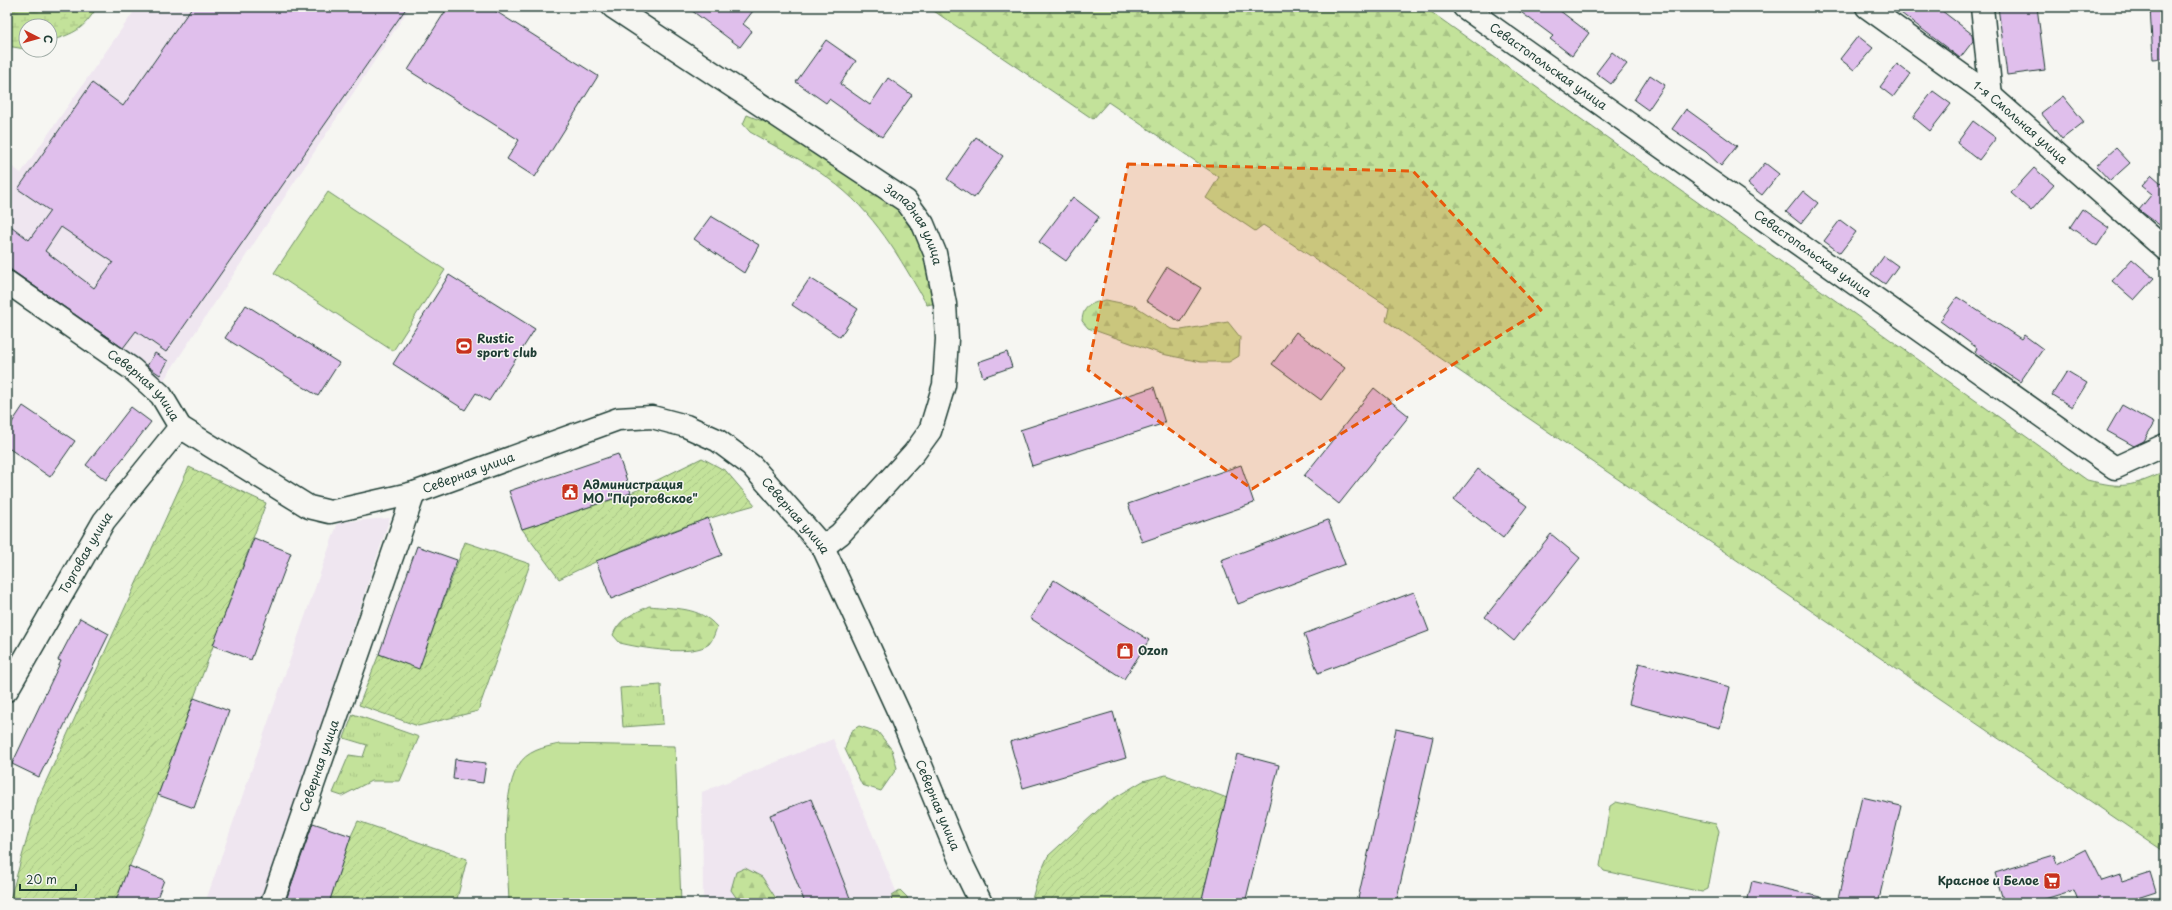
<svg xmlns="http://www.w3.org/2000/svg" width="2172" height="910" font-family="'Playpen Sans',sans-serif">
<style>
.built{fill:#efe6f0}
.grass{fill:#c3e29a;stroke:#719067}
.forest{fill:url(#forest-firs);stroke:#719067}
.wetland{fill:url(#wetland-marsh);stroke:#719067}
.park{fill:url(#park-tufts);stroke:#719067}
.garden{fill:url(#garden-furrows);stroke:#719067}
.building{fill:#e0bfec;stroke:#1f3d34;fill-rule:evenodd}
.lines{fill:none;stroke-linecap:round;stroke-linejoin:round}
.minor-casing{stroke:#1f3d34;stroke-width:25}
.minor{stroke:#f6f6f2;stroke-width:22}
.marked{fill:#e8590c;fill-opacity:0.2;stroke:#e8590c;stroke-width:3;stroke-dasharray:8 5;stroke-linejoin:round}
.labels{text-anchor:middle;stroke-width:3;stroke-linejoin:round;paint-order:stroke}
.street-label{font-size:12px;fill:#1f3d34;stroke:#f6f6f2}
.poi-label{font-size:12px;font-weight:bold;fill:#1f3d34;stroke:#f6f6f2;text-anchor:start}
</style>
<defs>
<pattern id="forest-firs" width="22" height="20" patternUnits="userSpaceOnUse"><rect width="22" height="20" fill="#c3e29a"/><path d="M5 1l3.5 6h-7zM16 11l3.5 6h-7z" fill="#a7c385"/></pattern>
<pattern id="wetland-marsh" width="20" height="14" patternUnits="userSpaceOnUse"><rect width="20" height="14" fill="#c3e29a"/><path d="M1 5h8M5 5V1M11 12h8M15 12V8" fill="none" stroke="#a7c385"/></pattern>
<pattern id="park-tufts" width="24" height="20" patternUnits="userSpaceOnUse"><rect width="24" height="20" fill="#c3e29a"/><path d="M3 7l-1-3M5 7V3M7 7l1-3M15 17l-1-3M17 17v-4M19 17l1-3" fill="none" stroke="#a7c385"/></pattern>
<pattern id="garden-furrows" width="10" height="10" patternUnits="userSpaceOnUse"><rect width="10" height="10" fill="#c3e29a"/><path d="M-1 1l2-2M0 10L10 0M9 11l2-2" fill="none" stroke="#a7c385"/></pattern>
</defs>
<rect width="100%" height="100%" fill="#f6f6f2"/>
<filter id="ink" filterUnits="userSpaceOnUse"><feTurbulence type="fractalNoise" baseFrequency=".025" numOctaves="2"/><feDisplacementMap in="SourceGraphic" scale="8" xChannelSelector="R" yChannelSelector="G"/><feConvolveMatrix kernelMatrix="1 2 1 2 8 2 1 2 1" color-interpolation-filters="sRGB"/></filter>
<g filter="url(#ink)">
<g class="built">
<path d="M137,7H410L156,392L7,281V163L21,173Z"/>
<path d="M390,518L261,903H205L338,522Z"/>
<path d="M833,739L901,903H703L702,792Z"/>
</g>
<g class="grass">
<path d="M328,192L445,270L393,351L274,273Z"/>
<path d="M560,744L675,746L681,903H509C508,867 500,797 518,766C526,751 544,747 560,744Z"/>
<path d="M1616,802L1716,824L1719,831L1708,889L1702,892L1604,871L1600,866L1610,806Z"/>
</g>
<g class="forest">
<path d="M928,7H1424L2087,480C2124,489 2130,487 2165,472V852L1386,321L1389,307L1263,225L1255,231L1206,198L1219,177L1108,102L1093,119Z"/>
<path d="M747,115L790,132L895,207L908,222L937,274L936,303L927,305C900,258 874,211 829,179C805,161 776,147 750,132L743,124Z"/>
<path d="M1106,300L1135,306L1171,329L1181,330L1228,322L1240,337L1239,356L1229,362H1201L1162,354L1088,328L1082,321C1083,305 1092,303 1106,300Z"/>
<path d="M649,606C675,609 699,606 717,627C715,632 713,640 709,644C693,657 640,648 620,643L613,635C619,618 634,614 649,606Z"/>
<path d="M859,726L878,732L892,750L897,768L881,791L862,785L845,749L851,731Z"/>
<path d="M745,868L762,877L779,903H740L731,890L736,872Z"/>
<path d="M900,890L907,897L909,903H891L892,895Z"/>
</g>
<path class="wetland" d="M7,7H97C83,30 75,33 50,41V26H26L25,49L7,46Z"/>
<g class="park">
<path d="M661,685L663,724L623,727L620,688Z"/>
<path d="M353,714L419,737L400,781H371L342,796L333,793L349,755L363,757L367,745L344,738Z"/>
</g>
<g class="garden">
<path d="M702,458L726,471L755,505C688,523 622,548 559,579L522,529L631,493Z"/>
<path d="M189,467L266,503L158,795L115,903H9L38,799Z"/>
<path d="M465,542L530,564L478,711L418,726L359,705L379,654L419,668Z"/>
<path d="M1166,775L1227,798L1201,903H1031L1037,881L1048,856L1106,803L1143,781Z"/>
<path d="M358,821L467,859L456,903H329L351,836Z"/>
</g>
<g class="building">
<path d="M192,7H407L166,352L136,331L123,348L7,267V223L29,240L50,211L18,189L92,83L123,106ZM61,227L113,262L94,288L45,251Z"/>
<path d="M448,7H489L598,76L535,177L507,159L519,140L408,70Z"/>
<path d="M687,7H756L743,24L752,31L740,47Z"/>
<path d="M1514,7H1555L1589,33L1572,56L1550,39L1553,36Z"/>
<path d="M1893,7H1937L1972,34L1973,41L1960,58Z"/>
<path d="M1998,7H2037L2045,70L2007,75Z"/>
<path d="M2150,7H2165V58L2153,59Z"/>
<path d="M1858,36L1873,48L1854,70L1840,59Z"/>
<path d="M826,40L856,61L840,84L870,105L888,78L912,95L882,137L829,99L826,103L796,82Z"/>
<path d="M1612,52L1627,64L1611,84L1596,73Z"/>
<path d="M1897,64L1910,74L1893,97L1880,87Z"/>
<path d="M1650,75L1665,85L1648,110L1634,100Z"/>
<path d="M1933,91L1951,104L1930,131L1913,117Z"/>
<path d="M2063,96L2084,122L2062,139L2041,113Z"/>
<path d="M1686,109L1737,146L1721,166L1706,152L1672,129Z"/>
<path d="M1973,121L1996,138L1979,160L1957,143Z"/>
<path d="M976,137L1003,156L974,198L947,179Z"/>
<path d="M2116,148L2130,163L2110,181L2096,166Z"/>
<path d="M1765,163L1779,174L1762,195L1748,184Z"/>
<path d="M2034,168L2054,185L2031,211L2011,193Z"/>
<path d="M2152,175L2161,183L2165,179V229L2139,210L2152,194L2142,186Z"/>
<path d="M1803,191L1818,203L1801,224L1786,212Z"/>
<path d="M1073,197L1099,217L1066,261L1039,242Z"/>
<path d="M2082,209L2109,228L2097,246L2070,227Z"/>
<path d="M711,216L759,245L744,273L694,239Z"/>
<path d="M1840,220L1856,232L1840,253L1824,241Z"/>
<path d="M1884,256L1898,266L1885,284L1871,274Z"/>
<path d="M2132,259L2154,278L2134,300L2112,281Z"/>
<path d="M1167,267L1201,288L1180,322L1146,301Z"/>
<path d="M449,275L535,329L489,401L476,393L465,410L393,364Z"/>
<path d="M810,278L858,309L840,337L792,305Z"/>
<path d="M1957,297L2021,339L2024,335L2043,349L2020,382L1975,352L1977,348L1940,321Z"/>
<path d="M246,305L339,363L318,396L225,338Z"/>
<path d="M1296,332L1345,368L1321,400L1272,364Z"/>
<path d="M1007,352L1012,367L983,377L978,362Z"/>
<path d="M155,353L168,361L160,375L147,366Z"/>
<path d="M2067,371L2087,383L2072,407L2052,395Z"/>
<path d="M1154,387L1165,423L1032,466L1020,430Z"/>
<path d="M1374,388L1409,416L1339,504L1304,476Z"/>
<path d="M2122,405L2154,423L2144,441L2134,446L2107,431Z"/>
<path d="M23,406L75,441L50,477L7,447V430Z"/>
<path d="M131,407L151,422L106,480L86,465Z"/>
<path d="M618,454L631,493L522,529L509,491Z"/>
<path d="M1241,465L1254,503L1142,542L1128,504Z"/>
<path d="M1478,469L1527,506L1503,538L1454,500Z"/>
<path d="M708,518L722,555L611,599L596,561Z"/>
<path d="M1328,520L1345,564L1238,604L1221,560Z"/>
<path d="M1551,534L1580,558L1514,641L1485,617Z"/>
<path d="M254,538L291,553L251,660L213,645Z"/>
<path d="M417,546L457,560L419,669L379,654Z"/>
<path d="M1054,580L1149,640L1124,679L1030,618Z"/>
<path d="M1414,592L1429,631L1318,673L1304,634Z"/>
<path d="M80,618L109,634L39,777L12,764L61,661L58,660Z"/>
<path d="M1639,663L1730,687L1720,728L1629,704Z"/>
<path d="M194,698L229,711L194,808L158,795Z"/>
<path d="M1113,712L1126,758L1023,788L1010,742Z"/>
<path d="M1396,729L1433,737L1396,903H1357Z"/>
<path d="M1237,754L1279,765L1245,903H1201Z"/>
<path d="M455,759L486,763L483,783L453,779Z"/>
<path d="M1862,797L1901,806L1878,903H1837Z"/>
<path d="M811,799L852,903H805L770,815Z"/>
<path d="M313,823L351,836L329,903H285Z"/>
<path d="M2086,849L2102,881L2120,875L2122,881L2150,872L2156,892L2122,903H2079L2074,890L2032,903H2004L1995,873L2054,855L2057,864Z"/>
<path d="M129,866L164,880L155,903H115Z"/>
<path d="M1752,881L1820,897V903H1747Z"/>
</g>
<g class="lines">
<g class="minor-casing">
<g id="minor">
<path id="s1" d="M613,7L906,201L923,224L935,253L945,304L947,339L944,385L930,431L914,453L840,534L823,547"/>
<path id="s2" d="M1464,7L2115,468L2165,445"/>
<path id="s3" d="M1867,7L1991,96L2165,249"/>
<path d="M1982,7L1991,96"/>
<path id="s4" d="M7,282L132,369L161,395L180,427L309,507L330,512L414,493L618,419L652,417L686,426L717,440L752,466L823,547L901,717L960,860L981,903"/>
<path id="s5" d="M7,690L104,521L180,427"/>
<path id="s6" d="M272,903L414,493"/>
</g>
</g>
<use href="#minor" class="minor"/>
</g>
</g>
<path class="marked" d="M1128,164L1413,171L1541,310L1252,489L1088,370Z"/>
<defs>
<g id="stadium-square" transform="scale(0.9)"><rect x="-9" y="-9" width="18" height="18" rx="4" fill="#c8321e" stroke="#f6f6f2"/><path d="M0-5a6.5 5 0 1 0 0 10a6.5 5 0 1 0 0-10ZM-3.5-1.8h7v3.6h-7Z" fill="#fff"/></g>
<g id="civic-square" transform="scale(0.9)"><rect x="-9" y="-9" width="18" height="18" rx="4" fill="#c8321e" stroke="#f6f6f2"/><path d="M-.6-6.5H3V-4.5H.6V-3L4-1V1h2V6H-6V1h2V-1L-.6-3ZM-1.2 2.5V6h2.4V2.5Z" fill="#fff"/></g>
<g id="shop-square" transform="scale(0.9)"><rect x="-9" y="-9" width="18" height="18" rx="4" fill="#c8321e" stroke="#f6f6f2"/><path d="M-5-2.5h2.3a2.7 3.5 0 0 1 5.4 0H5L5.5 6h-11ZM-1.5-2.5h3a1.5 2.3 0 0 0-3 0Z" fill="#fff"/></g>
<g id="supermarket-square" transform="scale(0.9)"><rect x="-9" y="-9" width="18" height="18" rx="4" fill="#c8321e" stroke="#f6f6f2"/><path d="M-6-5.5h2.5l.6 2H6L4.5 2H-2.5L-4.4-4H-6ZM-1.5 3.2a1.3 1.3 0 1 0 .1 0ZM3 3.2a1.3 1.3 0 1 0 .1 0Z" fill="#fff"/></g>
</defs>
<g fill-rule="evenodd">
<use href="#stadium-square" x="464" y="346"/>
<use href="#civic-square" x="570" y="492"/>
<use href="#shop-square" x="1125" y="651"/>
<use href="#supermarket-square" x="2052" y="881"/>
</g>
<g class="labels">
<g class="street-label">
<text dy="4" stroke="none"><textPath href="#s2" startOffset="103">Севастопольская улица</textPath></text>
<text dy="4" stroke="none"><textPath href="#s3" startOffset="192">1-я Смольная улица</textPath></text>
<text dy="4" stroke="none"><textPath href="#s1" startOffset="375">Западная улица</textPath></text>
<text dy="4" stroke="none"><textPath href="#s2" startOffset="427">Севастопольская улица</textPath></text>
<text dy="4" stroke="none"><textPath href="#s4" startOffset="172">Северная улица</textPath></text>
<text dy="4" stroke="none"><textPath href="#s4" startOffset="546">Северная улица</textPath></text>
<text dy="4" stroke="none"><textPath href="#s4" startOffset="918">Северная улица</textPath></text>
<text dy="4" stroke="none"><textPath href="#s5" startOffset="158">Торговая улица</textPath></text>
<text dy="4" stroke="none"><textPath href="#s6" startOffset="145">Северная улица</textPath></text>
<text dy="4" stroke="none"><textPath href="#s4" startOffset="1242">Северная улица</textPath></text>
</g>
<g class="poi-label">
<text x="477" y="343">Rustic<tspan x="477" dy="14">sport club</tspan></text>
<text x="583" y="489">Администрация<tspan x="583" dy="14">МО "Пироговское"</tspan></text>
<text x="1138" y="655">Ozon</text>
<text x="2039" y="885" text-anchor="end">Красное и Белое</text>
</g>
</g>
<rect width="2172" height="910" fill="none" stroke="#f6f6f2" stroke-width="24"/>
<rect x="12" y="12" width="2148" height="886" fill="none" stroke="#1f3d34" stroke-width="1.5" filter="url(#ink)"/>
<g transform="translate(38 38) rotate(96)"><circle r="19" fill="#f6f6f2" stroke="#a0aca6"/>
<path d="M0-3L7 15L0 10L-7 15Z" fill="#c8321e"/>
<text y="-6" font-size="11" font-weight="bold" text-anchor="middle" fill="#1f3d34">С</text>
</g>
<path d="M20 884v6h56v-6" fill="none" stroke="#1f3d34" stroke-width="2"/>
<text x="26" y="884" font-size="12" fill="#1f3d34" stroke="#f6f6f2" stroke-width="3" paint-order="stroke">20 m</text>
</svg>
